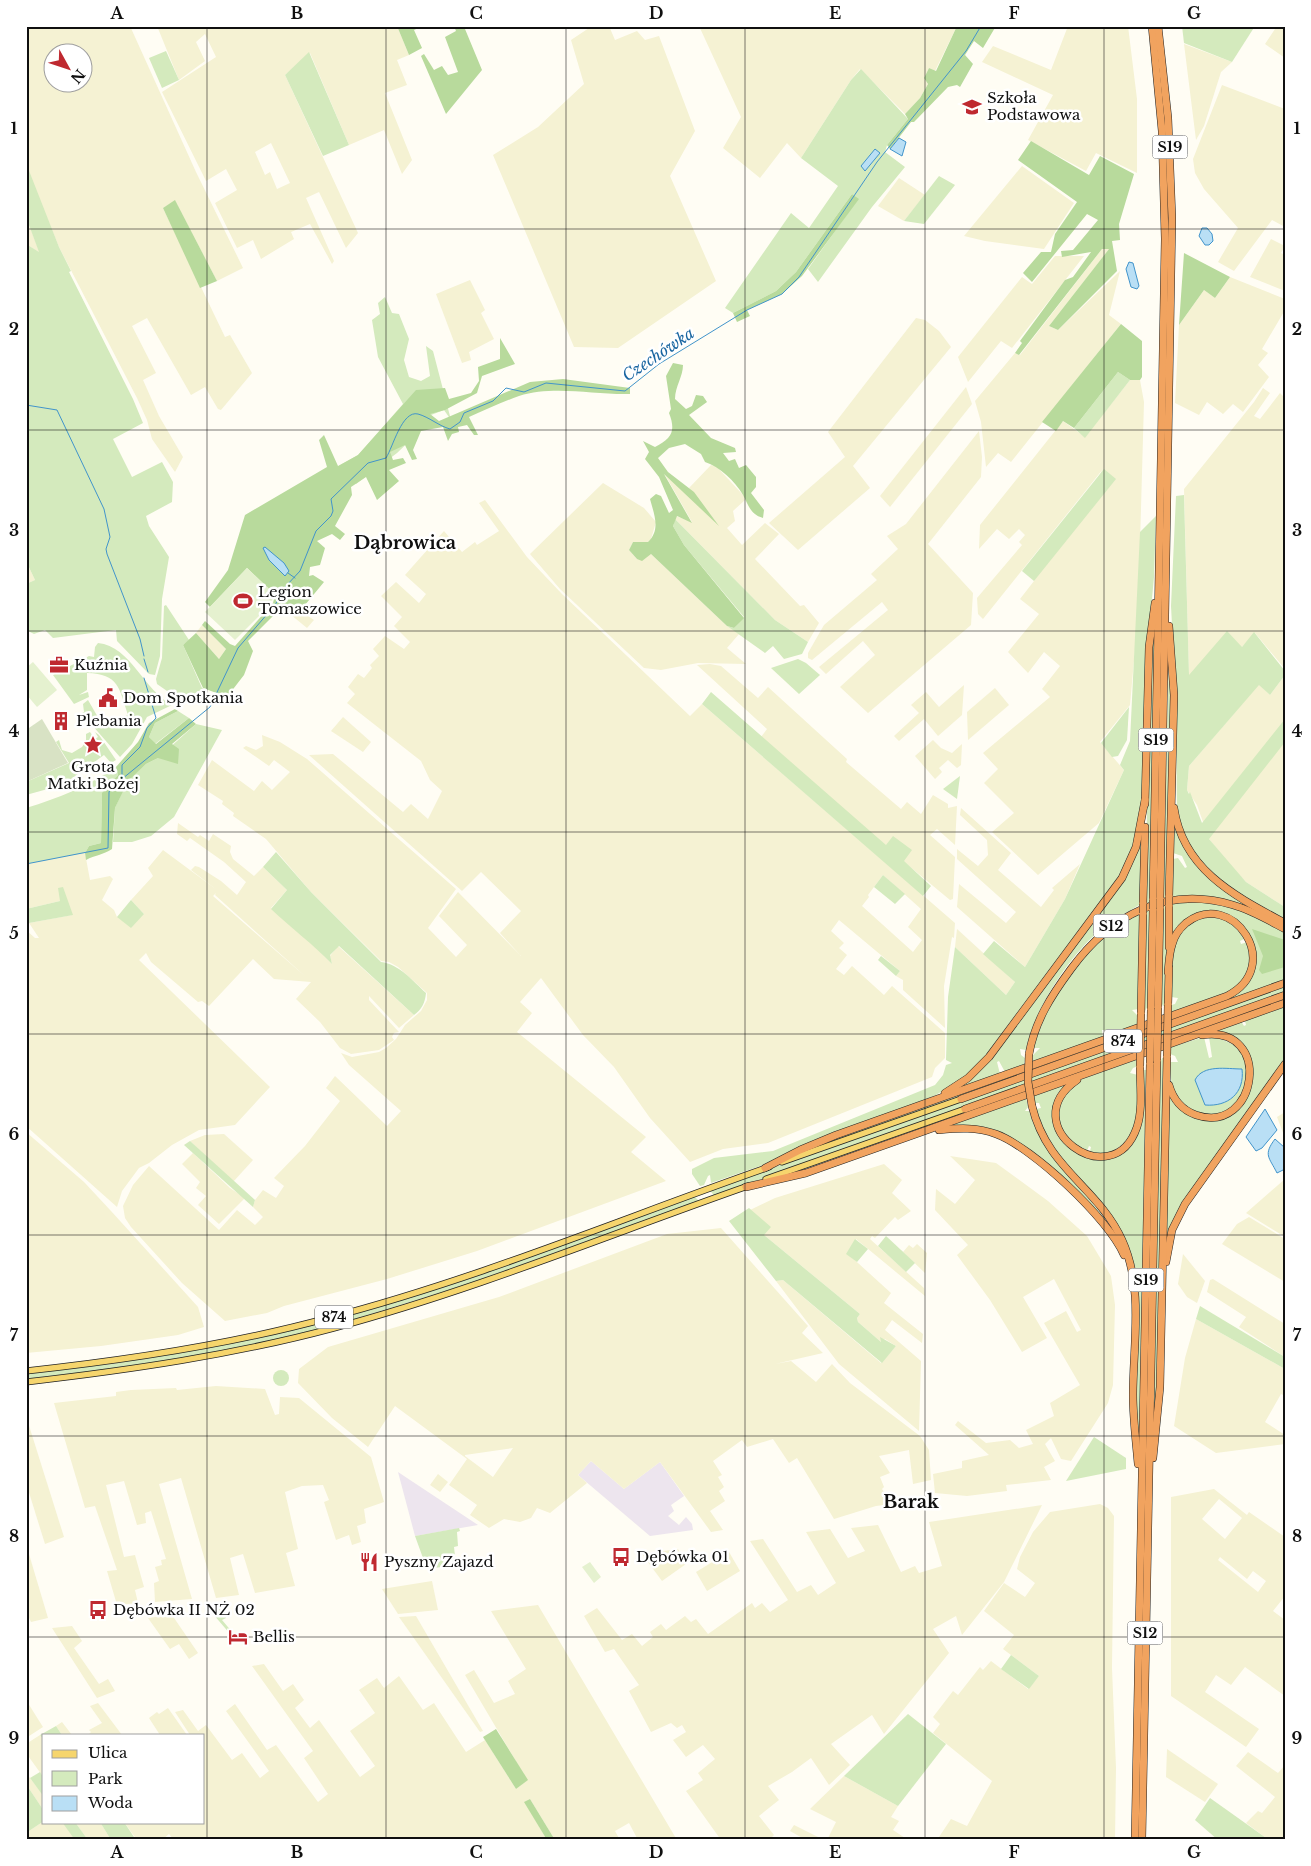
<svg xmlns="http://www.w3.org/2000/svg" width="1311" height="1866" font-family="'Libre Baskerville',serif">
<style>
.industrial{fill:#ede5ee}
.farmland{fill:#f5f2d3;fill-rule:evenodd}
.green{fill:#d4eabd}
.forest{fill:#b8da9c}
.cemetery{fill:#d8e2c4}
.pitch{fill:#e5f1cf}
.water{fill:#b9dff5;stroke:#4194cb}
.lines{fill:none;stroke-linecap:round;stroke-linejoin:round}
.stream{stroke:#4194cb;stroke-width:1}
.primary-casing{stroke:#212121;stroke-width:7}
.highway-casing{stroke:#212121;stroke-width:8}
.primary{stroke:#f6d56d;stroke-width:5.5}
.highway{stroke:#f1a35f;stroke-width:7}
.highway-bridge-casing{stroke:#212121;stroke-width:8;stroke-linecap:butt}
.highway-bridge{stroke:#f1a35f;stroke-width:7}
.grid{fill:none;stroke:#101010;stroke-width:1;stroke-opacity:0.55}
.labels{text-anchor:middle;stroke-width:5;stroke-linejoin:round;paint-order:stroke}
.shield{fill:#fff;stroke:#585858;stroke-width:1}
.shield-label{font-size:14px;font-weight:bold;fill:#101010}
.poi-label{font-size:15px;fill:#101010;stroke:#fff;text-anchor:start}
.water-label{font-size:16px;font-style:italic;fill:#1a66a1;stroke:#fff}
.quarter-label{font-size:18px;font-weight:bold;fill:#101010;stroke:#fff}
.neatline{fill:none;stroke:#101010;stroke-width:2}
.grid-label{font-size:16px;text-anchor:middle;font-weight:bold;fill:#101010}
</style>
<rect width="100%" height="100%" fill="#fffdf4"/>
<g class="industrial">
<path d="M591,1461L624,1489L660,1462L684,1496L671,1505L674,1511L668,1516L679,1525L686,1517L692,1524L693,1530L650,1536L578,1475Z"/>
<path d="M398,1472L407,1478L478,1525L415,1536Z"/>
</g>
<g class="farmland">
<path d="M26,26H130L196,172L243,268L217,281L175,201L163,208L225,337L230,335L252,373L221,410L218,409L205,387L191,395L147,318L132,326L156,373L143,380L159,416L183,457L175,472L152,439L147,420L137,398L59,247L30,177L26,163ZM52,52H82V82H52Z"/>
<path d="M157,26H397L409,55L397,60L407,85L385,93L412,160L402,174L384,130L349,145L310,53L285,75L358,233L346,248L319,192L306,198L334,261L332,264L310,224L291,232L294,239L261,259L253,240L237,248L215,203L237,190L226,169L206,181L162,92L216,57L205,34L196,42L205,61L179,80ZM271,143L290,183L277,189L270,172L265,175L255,152Z"/>
<path d="M592,26H609L615,40L637,31L645,40L659,36L695,131L670,176L716,281L618,348L574,347L493,155L538,127L584,84L571,40Z"/>
<path d="M699,26H957L935,71L929,68L924,78L928,84L920,98L905,114L860,69L851,80L801,158L787,143L760,178L723,148L741,117Z"/>
<path d="M1068,26H1128L1137,99V173L1096,153L1086,171L1028,140L1053,95L982,62L993,46L1051,70Z"/>
<path d="M1277,26H1285V58L1265,44Z"/>
<path d="M1184,44L1232,62L1221,72L1204,126L1196,140Z"/>
<path d="M1222,85L1285,109V227L1272,220L1234,271L1218,262L1238,228L1204,189L1195,173L1193,159Z"/>
<path d="M1022,166L1074,203L1044,249L985,241L964,236Z"/>
<path d="M899,178L925,195L904,221L878,206Z"/>
<path d="M26,217L40,253L26,244Z"/>
<path d="M1271,239L1285,246L1281,253L1285,255V291L1250,277Z"/>
<path d="M1110,248L1049,326L1058,330L1120,271L1109,315L1121,324L1011,462L998,453L986,467L981,422L975,401L1015,353L1020,355L1102,249Z"/>
<path d="M1055,256H1084L1012,348L1001,341L968,382L958,357L1022,277L1032,284Z"/>
<path d="M1230,277L1285,299V310L1262,349L1268,353L1258,365L1269,377L1243,412L1233,404L1223,414L1207,402L1199,415L1175,403L1179,325L1204,290L1215,298Z"/>
<path d="M470,280L485,310L481,313L494,339L469,352L471,360L462,363L436,294Z"/>
<path d="M916,318L925,320L939,331L951,347L853,466L870,488L798,550L769,523L845,457L828,432Z"/>
<path d="M1130,380H1140L1144,402L1138,615L1130,705L1100,742L1124,770L1099,823L1038,875L992,832L1014,813L984,783L998,769L983,753L1050,697L1042,689L1060,666L1044,652L1028,673L1008,652L1039,614L1020,599L1034,581L1103,469L983,619L978,614L977,598L1022,545L1019,542L1025,535L1019,529L1009,539L997,529L979,549L980,525L1063,421L1085,437Z"/>
<path d="M966,387L972,404L890,507L880,496Z"/>
<path d="M1263,388L1270,393L1254,416L1260,419L1280,393L1285,398V669L1255,633L1242,647L1189,676L1184,489L1254,402Z"/>
<path d="M979,431L982,457L981,477L928,544L973,593L971,625L868,713L840,687L875,655L863,641L826,674L819,667L888,610L882,602L812,660L808,658V653L824,625L877,580L871,574L898,549L887,536L906,524Z"/>
<path d="M711,465L717,467L744,496L745,500L733,511L735,521L727,528L742,545L765,523L779,534L755,559L800,606L804,605L819,623L808,642L775,620L675,519L676,516L692,522L664,473L716,522L689,488Z"/>
<path d="M603,483L644,508L656,522L651,539L648,542H633L629,550L637,559L651,554L727,626L739,634L727,648L746,664L698,663L661,670L644,668L560,589L530,554Z"/>
<path d="M485,500L527,557L562,594L690,716L702,704L955,923L954,938L952,937L944,986L945,1028L903,990V980L896,976L900,971L839,920L831,931L844,943L839,948L847,955L836,969L844,975L852,966L884,995L892,986L945,1033V1058L935,1068L932,1077L768,1143L723,1149L690,1162L650,1118L614,1067L583,1035L541,978L520,1002L532,1013L517,1032L646,1137L631,1152L666,1181L477,1251L387,1279L284,1306L267,1313L225,1321L182,1283L131,1227L125,1218L123,1206L133,1185L149,1166L219,1230L237,1210L255,1225L263,1217L253,1207L255,1200L263,1190L276,1198L284,1186L274,1178L305,1146L340,1101L326,1088L335,1076L387,1126L401,1111L349,1065L341,1053L352,1057L379,1052L386,1048L396,1039L405,1025L421,1011L427,1000V993L398,967L389,962L381,961L311,892L266,839L233,816L234,813L222,804L223,801L198,785L212,760L254,791L262,781L272,790L290,772L274,760L269,766L243,748L246,746L256,750L263,746L262,735L280,742L307,759L456,889L428,928L456,957L467,945L439,916L458,892L521,956L500,933L521,911L481,872L462,891L309,755L333,754L403,812L411,804L428,819L442,791L430,780L421,761L347,703L355,694L348,687L358,674L364,678L372,668L370,665L379,656L373,649L385,636L404,649L410,642L394,626L402,617L381,596L396,582L419,603L426,594L405,575L444,531L462,552L475,542L477,545L499,531L479,503ZM883,875L921,909L908,927L922,940L913,952L862,906L869,897L868,895Z"/>
<path d="M26,561L35,580L26,584Z"/>
<path d="M290,604L314,620L307,628L285,610Z"/>
<path d="M202,625L226,649L219,659L196,633Z"/>
<path d="M710,664L721,666L758,698L768,687L847,759L846,762L901,809L907,802L921,814L933,795L948,804V808L957,806L955,845L937,829L930,835L955,857L953,899L950,900L903,861L911,850L886,846L761,737L767,729L697,665Z"/>
<path d="M1285,675V907L1246,882L1228,863L1209,839L1197,805L1187,790L1189,766L1259,684L1270,695Z"/>
<path d="M964,685L962,715L938,736L924,719L899,741L894,736L919,713L911,705L926,692L939,707Z"/>
<path d="M995,688L1009,705L968,740L967,712Z"/>
<path d="M343,717L371,742L363,752L331,731Z"/>
<path d="M933,740L941,748L952,753L962,744L961,765L957,768L948,760L939,768L942,772L935,779L915,756Z"/>
<path d="M961,808L1011,853L998,870L1041,907L1054,890L1052,888L1080,864L1065,899L1025,967L957,907L959,884L1006,923L1016,912L957,859V849L978,866L988,855L987,840L960,815Z"/>
<path d="M178,823L198,837L200,835L209,841L213,834L231,846L230,852L233,859L254,876L263,867L287,890L271,908L312,943L332,964L330,956L338,946L414,1015L399,1028L369,996V1000L399,1032L394,1033L392,1037L394,1040L379,1050L351,1054L340,1048L320,1022L296,999L311,982L274,979L253,959L209,1006L202,1001L198,1002L151,962L146,953L139,960L270,1087L235,1125L199,1130L172,1145L149,1163L139,1168L122,1191L117,1207L26,1126V1019L28,1016L26,1013V930L35,938H39L29,923L72,915L60,901L26,909V864L85,853L90,880L110,876L113,879L102,900L114,910L117,917L144,914L131,900L153,876L148,868L163,850L217,890L191,870L195,866L199,867L221,881L237,895L246,882L224,862L190,838L187,841L177,834ZM216,893L215,895L306,977L213,896Z"/>
<path d="M957,929L1015,982L1006,995L955,947Z"/>
<path d="M1285,1112V1138L1277,1117Z"/>
<path d="M26,1132L84,1182L111,1211L198,1307L204,1327L178,1335L101,1346L26,1353Z"/>
<path d="M224,1134L253,1160L233,1182L190,1141L205,1135Z"/>
<path d="M193,1153L230,1188L245,1198L219,1224L198,1205L206,1196L196,1188L200,1182L182,1164Z"/>
<path d="M950,1156L996,1163L1048,1201L1087,1236L1111,1276L1115,1305L1113,1385L1108,1403L1071,1461L1061,1459L1051,1438L1045,1444L1055,1461L1044,1467L1051,1480L1006,1485L1007,1491L967,1496L935,1493L933,1474L962,1468V1461L989,1455L955,1425L958,1421L986,1443L1010,1440L1019,1448L1033,1444L1026,1430L1054,1416L1050,1403L1080,1385L1044,1323L1066,1311L1077,1332L1081,1330L1054,1279L1023,1297L1047,1338L1022,1352L990,1300L957,1255L968,1245L935,1210L936,1189L955,1204L975,1180Z"/>
<path d="M884,1164L902,1180L892,1193L911,1211L898,1220L895,1217L875,1238L872,1236L870,1239L924,1288L925,1296L856,1239L847,1253L891,1293L884,1303L923,1334L922,1343L892,1320L885,1330L921,1361L919,1431L839,1364L776,1281L783,1280L881,1363L896,1346L885,1339L881,1342L858,1322L857,1318L860,1314L764,1235L750,1210L775,1198Z"/>
<path d="M1285,1179V1237L1246,1213Z"/>
<path d="M1249,1217L1285,1239V1282L1222,1244L1237,1224Z"/>
<path d="M721,1228L808,1326L802,1333L823,1353L775,1364L791,1361L816,1382L832,1364L850,1383L920,1436L929,1450L931,1480L913,1484L909,1450L879,1456L890,1473L880,1477L884,1487L882,1489L892,1504L876,1506L834,1519L797,1458L789,1463L773,1439L747,1447L742,1440L713,1461L722,1475L718,1477L724,1487L719,1491L725,1501L710,1511L723,1530L711,1532L660,1462L624,1489L591,1461L578,1475L587,1483L550,1513L537,1508L531,1518L520,1522L504,1519L489,1528L470,1515L477,1505L449,1485L467,1459L395,1406L368,1447L332,1418L298,1383L299,1369L328,1347L499,1297L667,1234ZM513,1448L493,1477L465,1456V1455Z"/>
<path d="M917,1244L927,1253L925,1273L903,1252L909,1245L913,1248Z"/>
<path d="M1183,1254L1205,1281L1197,1303L1187,1297L1178,1284Z"/>
<path d="M1213,1279L1285,1324V1357L1239,1327L1246,1317L1207,1292L1210,1280Z"/>
<path d="M1196,1319L1285,1369V1396L1281,1394L1265,1422L1285,1435V1444L1216,1453L1174,1426L1185,1358Z"/>
<path d="M216,1386L265,1389L275,1415L279,1414L280,1397L299,1398L371,1457L384,1502L364,1509L366,1523L357,1526L361,1542L352,1545L349,1535L336,1540L324,1502L329,1500L323,1485L302,1486L285,1492L298,1549L286,1553L295,1586L255,1593L243,1554L230,1558L239,1595L216,1598L181,1478L159,1484L192,1599L155,1602L154,1583L159,1581L155,1567L162,1565L161,1560L166,1559L151,1511L145,1513L146,1523L137,1525L124,1481L106,1485L124,1557L135,1555L144,1587L135,1590L138,1603L117,1605L107,1571L117,1570L95,1506L85,1508L54,1403L116,1396V1392L131,1390L176,1388L177,1390Z"/>
<path d="M26,1416L64,1537L45,1544L26,1483Z"/>
<path d="M438,1474L448,1482L440,1492L430,1485Z"/>
<path d="M1214,1489L1247,1515L1249,1512L1285,1537V1596L1273,1611L1285,1620V1696L1245,1667L1231,1685L1216,1675L1205,1692L1259,1729L1246,1747L1171,1696V1497ZM1219,1499L1242,1518L1225,1539L1202,1519ZM1220,1557L1247,1579L1253,1571L1266,1581L1258,1592L1218,1560Z"/>
<path d="M1100,1504L1108,1508L1114,1516L1112,1668L1116,1768L1115,1840H937L951,1819L967,1826L992,1781L933,1733L940,1724L933,1717L953,1691L958,1695L980,1667L983,1670L991,1661L1028,1689L1039,1676L1003,1649L1014,1635L984,1611L1004,1583L1025,1597L1035,1583L1017,1569L1020,1557L1033,1532L1050,1512Z"/>
<path d="M1042,1505L1004,1582L962,1635L956,1616L933,1629L949,1653L884,1734L872,1715L831,1744L850,1765L829,1785L811,1758L792,1772L768,1786L779,1800L759,1816L774,1835L769,1840H721L686,1791L703,1780L698,1773L715,1759L703,1745L686,1757L673,1740L686,1732L682,1725L677,1728L671,1723L651,1732L629,1691L639,1685L614,1649L605,1652L584,1616L597,1608L622,1640L632,1634L642,1646L653,1637L650,1632L661,1624L666,1630L685,1616L691,1622L696,1619L708,1634L752,1603L755,1608L762,1603L770,1612L788,1600L750,1541L763,1539L797,1592L811,1585L818,1595L836,1583L806,1532L830,1529L848,1558L865,1551L851,1528L878,1525L901,1572L915,1566L919,1573L942,1566L929,1522Z"/>
<path d="M26,1544L48,1618L31,1622L26,1612Z"/>
<path d="M678,1549L686,1564L662,1581L642,1554Z"/>
<path d="M729,1552L740,1571L707,1591L696,1572Z"/>
<path d="M432,1581L438,1610L398,1614L382,1589Z"/>
<path d="M538,1605L677,1840H638L629,1823L615,1831L620,1840H555L530,1799L525,1802L547,1840H174L169,1834L162,1840H137L124,1822H204V1735H190L175,1712L183,1710L198,1731L206,1725L232,1760L242,1753L260,1778L269,1771L226,1711L235,1704L267,1750L276,1745L318,1802L328,1794L304,1758L313,1751L252,1666L264,1664L283,1691L293,1684L304,1700L295,1708L310,1728L319,1720L360,1777L375,1766L350,1731L375,1713L359,1690L377,1678L384,1688L399,1676L423,1710L434,1703L466,1752L485,1740L516,1789L527,1780L465,1675L474,1670L494,1703L515,1694L508,1681L526,1669L491,1611Z"/>
<path d="M172,1615L198,1653L189,1659L179,1644L170,1649L148,1618Z"/>
<path d="M416,1616L483,1731L480,1732L399,1617Z"/>
<path d="M72,1626L82,1641L74,1648L99,1684L108,1679L115,1691L97,1698L52,1628Z"/>
<path d="M26,1700L43,1727L26,1738Z"/>
<path d="M98,1703L122,1735H88L91,1732L89,1730L102,1723L90,1706Z"/>
<path d="M168,1708L187,1735H160L149,1718L157,1712L159,1714Z"/>
<path d="M62,1722L72,1735H62L56,1726Z"/>
<path d="M40,1735L44,1740V1778L26,1753V1744Z"/>
<path d="M1167,1749L1218,1784L1205,1802L1166,1777Z"/>
<path d="M1248,1752L1278,1773L1285,1765V1840H1269L1246,1823L1258,1811L1262,1813L1275,1797L1236,1766Z"/>
<path d="M26,1773L44,1796V1811L26,1784Z"/>
<path d="M844,1776L898,1806L891,1817L899,1821L893,1830L908,1840H827L836,1822L810,1809Z"/>
<path d="M44,1821L63,1822L76,1840H26V1833Z"/>
<path d="M75,1822H100L111,1840H88Z"/>
<path d="M794,1825L824,1840H806L790,1831Z"/>
</g>
<g class="green">
<path d="M1182,26H1255L1232,62L1184,43Z"/>
<path d="M166,51L179,80L162,88L149,58Z"/>
<path d="M309,52L349,145L323,156L285,75Z"/>
<path d="M861,69L908,119L887,145L885,152L905,167L872,207L818,282L808,269L858,199L852,194L796,272L776,291L733,313L725,308L791,213L809,228L838,186L801,158L851,80Z"/>
<path d="M26,163L59,247L71,271L69,272L133,399L143,423L113,439L132,477L162,462L173,482L172,502L146,516L149,526L169,557L162,599L160,656L155,675L149,674L117,641L116,630L53,638L45,630L34,634L26,630V584L35,580L26,561V244L39,252L26,217Z"/>
<path d="M939,176L955,185L924,224L904,221Z"/>
<path d="M385,297L392,313L399,314L409,339L404,360L409,377L421,381L430,376L426,346L433,351L451,420L444,410L413,422L420,431L397,453L356,484L337,467L358,455L403,404L378,357L372,320L380,314L378,303Z"/>
<path d="M1118,372L1130,380L1085,438L1074,428Z"/>
<path d="M1104,469L1116,479L1034,581L1022,571Z"/>
<path d="M1184,495L1189,675L1227,631L1242,647L1254,632L1285,671V675L1270,695L1259,685L1189,766L1187,790L1189,794L1190,792L1202,823L1285,719V742L1209,839L1246,882L1285,907V921L1217,880L1189,848L1177,815L1176,701L1171,606L1176,496Z"/>
<path d="M1156,516L1154,577L1148,642L1142,798L1135,843L1120,875L986,1055L966,1076L936,1095L763,1165L711,1183L710,1175L708,1176L704,1185L700,1186L692,1174V1169L714,1158L773,1151L935,1085L943,1075L946,1065L952,1063L946,1060L948,997L955,947L1006,995L1015,982L983,954L994,941L1025,967L1065,899L1124,770L1120,765L1130,741L1140,532Z"/>
<path d="M675,519L775,620L808,642L802,654L784,659L773,646L765,653L727,626L734,628L744,617L684,545L673,526Z"/>
<path d="M166,605L189,640L183,645L202,688L207,690L191,699L180,700L157,684L156,679L162,658L164,606Z"/>
<path d="M1155,616L1148,1006L1143,1014L1150,660Z"/>
<path d="M98,643C131,646 144,691 172,705L147,717L132,744L120,757L91,724L87,717L81,720L78,715L84,712L83,704L88,700L103,726L128,715C119,688 119,674 87,673V690L79,695L88,692L89,697L74,704L53,675L89,656L94,657L95,647Z"/>
<path d="M1169,647L1172,680L1166,1005L1163,1006L1161,1002Z"/>
<path d="M798,659L806,663L820,675L799,694L771,668Z"/>
<path d="M711,692L886,845L893,836L912,850L904,861L931,886L923,896L702,704Z"/>
<path d="M1129,707L1127,740L1118,756L1112,757L1101,743Z"/>
<path d="M178,711L189,718L155,744L149,737L155,723Z"/>
<path d="M196,724L222,730L174,817L151,836L132,842H113L115,808L127,781L146,764L158,758Z"/>
<path d="M90,732L95,739L98,737L95,732L99,735L116,760L111,763L104,755L71,779L73,782L26,795V782L69,763L56,742L59,740L62,750L72,753L82,747L86,741L94,746L86,740V734Z"/>
<path d="M116,767L118,775L102,794L101,843L89,846L85,853L26,864V808C59,798 88,786 116,767Z"/>
<path d="M960,776L957,799L943,789Z"/>
<path d="M1173,817L1186,850L1249,907L1211,897H1172L1173,859L1178,858L1185,868L1187,867L1182,856L1173,853Z"/>
<path d="M1143,833L1141,904C1126,913 1110,921 1097,933C1067,959 1033,1012 1026,1050L1020,1049L1021,1055L1025,1058L1024,1066L1005,1072L999,1061L997,1062L1000,1074L951,1092L966,1081L1115,890Z"/>
<path d="M276,852L311,892L381,962C399,964 413,981 426,993C425,1003 422,1009 414,1015L339,946L330,955L332,964C313,944 291,928 271,909L287,890L263,867Z"/>
<path d="M883,875L905,894L895,904L874,887Z"/>
<path d="M63,887L73,915L29,923L26,919V909L60,901L58,888Z"/>
<path d="M131,900L144,914L131,928L117,917Z"/>
<path d="M1204,902L1239,909L1285,931V980L816,1147L815,1145L1235,994L1255,963L1238,922L1203,914L1171,940L1172,903Z"/>
<path d="M1141,913L1139,1009L1132,1010L1139,1017L1138,1025L1108,1035L1105,1030H1102L1103,1037L1032,1063L1033,1055L1040,1048H1033C1046,1001 1076,957 1114,927C1121,921 1132,917 1141,913Z"/>
<path d="M1211,917C1228,919 1236,925 1244,939L1240,941L1241,944L1248,942C1248,948 1251,956 1250,962C1247,995 1197,1004 1171,1013V1005L1175,1004L1178,998L1171,997C1172,964 1167,921 1211,917Z"/>
<path d="M881,956L900,971L896,976L878,960Z"/>
<path d="M1285,986V992L714,1196L710,1190Z"/>
<path d="M1285,1005V1062L1184,1201L1165,1247L1168,1090L1185,1112L1218,1118L1248,1096L1253,1071L1245,1051L1211,1032L1241,1021L1244,1026L1246,1025L1245,1021Z"/>
<path d="M1204,1037L1209,1058L1212,1057L1209,1037C1284,1045 1235,1144 1187,1107C1172,1096 1170,1080 1170,1062H1178L1175,1056L1170,1054L1171,1047Z"/>
<path d="M1162,1058H1165L1159,1384L1153,1439L1160,1064Z"/>
<path d="M1138,1059V1066L1133,1068L1130,1073L1138,1075C1138,1101 1142,1134 1116,1149C1107,1155 1099,1155 1090,1151L1091,1147L1089,1146L1087,1151L1068,1141C1065,1135 1059,1126 1058,1119C1056,1103 1069,1086 1082,1079Z"/>
<path d="M1144,1065V1070H1146L1139,1438L1135,1396L1137,1296L1126,1241L1046,1139L1036,1109L1041,1108L1039,1103H1035L1033,1095L1069,1082L1058,1098L1059,1136L1068,1147L1085,1157L1105,1158L1136,1136L1142,1066Z"/>
<path d="M1026,1097L1028,1107L1025,1111H1029C1047,1168 1088,1187 1116,1236L1105,1221L1008,1137L948,1126Z"/>
<path d="M190,1141L255,1200L253,1207L184,1145Z"/>
<path d="M694,1196L699,1201L465,1285L332,1326L263,1343L154,1364L26,1379V1373L111,1364L206,1348L349,1315Z"/>
<path d="M749,1208L771,1227L764,1235L860,1314L857,1318L858,1322L881,1342L880,1337L896,1346L882,1363L783,1280L776,1281L729,1221Z"/>
<path d="M886,1236L915,1263L906,1272L878,1246Z"/>
<path d="M855,1239L868,1249L857,1262L846,1254Z"/>
<path d="M1200,1306L1285,1357V1369L1196,1319Z"/>
<circle cx="281" cy="1378" r="8"/>
<path d="M1094,1437L1126,1458V1469L1066,1481Z"/>
<path d="M459,1528L460,1531L457,1532L458,1546L454,1547L456,1565L427,1569L415,1536Z"/>
<path d="M225,1608L226,1618L222,1620L233,1633L231,1635L213,1614H206L205,1609Z"/>
<path d="M1011,1655L1039,1676L1029,1689L1001,1669Z"/>
<path d="M908,1714L946,1744L898,1806L844,1776Z"/>
<path d="M56,1726L62,1735H44V1740L40,1735Z"/>
<path d="M40,1772L44,1778V1797L30,1778Z"/>
<path d="M26,1784L44,1811V1821L26,1833Z"/>
<path d="M1210,1798L1269,1840H1218L1195,1820Z"/>
<path d="M62,1822H75L88,1840H75Z"/>
<path d="M100,1822H124L136,1840H111Z"/>
</g>
<g class="forest">
<path d="M397,26H423L414,30L422,48L409,55Z"/>
<path d="M454,26H469L465,29L482,70L446,114L421,56L424,54L434,70L442,66L448,75L458,72L445,37L456,31Z"/>
<path d="M957,26H996L983,48L974,41L965,55L973,64L960,87L957,85L948,87L914,122H911L890,149L887,145L908,119L905,114L920,98L928,84L924,78L929,68L936,71Z"/>
<path d="M1031,141L1089,175L1100,156L1134,174L1119,224L1120,240L1112,241L1117,271L1058,330L1049,326L1109,249H1102L1019,355L1015,353L1022,343L1020,341L1065,280L1073,277L1091,252L1062,257L1061,251L1073,250L1098,220L1087,214L1032,282L1023,273L1041,252H1051L1055,234L1077,202L1018,160Z"/>
<path d="M852,194L859,199L802,276L782,294L747,310L750,316L737,322L733,313L776,291L796,272Z"/>
<path d="M175,200L217,281L200,288L163,208Z"/>
<path d="M1184,253L1230,277L1215,298L1204,290L1179,325Z"/>
<path d="M1121,324L1142,341V377L1140,380H1130L1118,372L1074,428L1063,421L1056,431L1042,422Z"/>
<path d="M500,338L515,364L482,376L477,393L445,410L430,414L439,421L530,382L563,379L630,388V394C594,395 554,385 519,396C502,402 485,410 469,417L478,435H474L467,425L458,427L459,432L452,434L448,441L443,427L421,431L413,450L417,459L412,460L405,445L390,452L393,460L403,458L406,463L389,470L399,481L377,500L366,477L351,487L352,495L335,526L345,534L340,540L332,534L317,541L325,548L320,565L310,567L309,576L313,575L324,582L300,611L289,604L277,612L248,641L253,651L244,675L227,697L203,688L183,645L196,633L219,659L226,649L202,625L205,621L230,644L235,646L273,603L275,595L247,568L210,607L205,602L228,570L245,515L327,467L319,440L324,435L338,466L358,455L416,390L445,388L449,399L471,393L479,381L478,367L500,359Z"/>
<path d="M673,363L683,365C683,377 675,386 675,399L686,409L692,406L696,395L703,396L707,402L689,415L711,438L735,448L736,452L723,453L729,461L735,459L739,468L746,465L756,477V487L751,493L764,510L763,518C750,514 749,506 743,495C735,481 720,467 705,462L701,454L685,444L669,448L658,458L668,472L694,492L719,526L664,474L692,523L677,516L673,526L684,545L744,618L734,628L727,626L651,554L642,561L637,559L629,550L633,542H648C661,530 654,514 650,499L656,494L661,496L669,513L673,510L659,477L645,459L649,452L643,441L655,447C672,438 676,431 669,413L671,409L666,376Z"/>
<path d="M175,709L178,711L155,723L149,737L156,744L189,718L196,724L172,744L179,749L178,764L158,758L146,764L128,781L115,808L112,849C103,855 95,855 86,860L85,853L89,846L101,843L102,793L118,775L116,767L138,742L149,723Z"/>
<path d="M1252,929L1285,940V967L1262,974L1259,970L1263,956Z"/>
<path d="M496,1729L528,1780L516,1789L483,1737Z"/>
<path d="M530,1799L555,1840H547L524,1802Z"/>
</g>
<path class="cemetery" d="M42,719L68,763L26,782V730Z"/>
<g class="pitch">
<path d="M247,568L276,595L261,614L235,640L205,612Z"/>
<path d="M33,662L57,690L37,707L26,694V668Z"/>
<path d="M590,1562L601,1577L594,1583L582,1567Z"/>
</g>
<g class="water">
<path d="M899,138L906,142L902,156L890,149Z"/>
<path d="M875,149L880,153L865,171L861,166Z"/>
<path d="M1202,228H1207L1212,234L1213,241L1209,245H1205L1199,236Z"/>
<path d="M1129,262L1133,263L1139,286L1137,289L1131,287L1126,269Z"/>
<path d="M265,547L284,563L289,571L285,576L269,560L263,548Z"/>
<path d="M1242,1069C1245,1093 1228,1107 1205,1105L1195,1080C1203,1064 1227,1069 1242,1069Z"/>
<path d="M1265,1109L1277,1130L1262,1148L1256,1151L1246,1137Z"/>
<path d="M1275,1139L1285,1148V1169L1277,1173C1269,1157 1263,1155 1275,1139Z"/>
</g>
<g class="lines">
<g class="stream">
<path d="M26,405L57,410L104,509L110,537L106,549L107,554L140,639L144,656"/>
<path d="M288,573L295,578"/>
<path d="M144,659L148,672"/>
<path d="M122,779V765L140,747L147,728L156,718L144,678"/>
<path d="M26,864L108,848L109,792L114,783L122,779L210,707L238,648L275,605L286,586L300,571L316,531L331,516L333,511L331,499L368,463L386,458C393,447 402,410 418,414C429,417 439,426 450,429L460,422L464,413L493,401L506,388L524,392L546,383L625,391L659,364L747,310L782,294L799,277L877,162L966,51L981,26"/>
</g>
<g class="primary-casing">
<g id="primary">
<path d="M782,1162L961,1099"/>
<path d="M766,1179L965,1109"/>
<path d="M26,1371C128,1360 229,1345 328,1318C478,1279 623,1218 769,1167"/>
<path d="M26,1382C130,1370 233,1355 334,1328C475,1290 611,1234 748,1186"/>
</g>
</g>
<g class="highway-casing">
<g id="highway">
<path d="M1152,26L1162,131L1165,239L1153,900"/>
<path d="M1158,26L1168,118L1172,218L1160,899"/>
<path d="M1169,626L1174,695L1169,897"/>
<path d="M1145,804L1149,647L1155,603"/>
<path d="M1174,808C1183,870 1235,896 1285,923"/>
<path d="M1143,904L1145,827"/>
<path d="M1169,947V905"/>
<path d="M1168,1005L1169,968"/>
<path d="M1158,1008L1160,907"/>
<path d="M1151,1010L1153,909"/>
<path d="M1141,1014L1143,913"/>
<path d="M1029,1054C1035,1021 1051,996 1071,969C1110,916 1165,885 1233,905C1251,910 1268,920 1285,929"/>
<path d="M1077,1080C1012,1125 1113,1198 1137,1127C1143,1109 1140,1085 1140,1066"/>
<path d="M1169,1085C1173,1099 1182,1110 1196,1115C1258,1136 1274,1024 1202,1035"/>
<path d="M945,1093L968,1078L989,1057L1122,878L1136,847L1145,800"/>
<path d="M961,1099L1285,983"/>
<path d="M1032,1106C1047,1169 1098,1187 1122,1240C1144,1288 1133,1344 1133,1395C1133,1418 1136,1441 1138,1464"/>
<path d="M965,1109L1285,995"/>
<path d="M939,1130C959,1128 977,1127 996,1134C1032,1147 1109,1219 1124,1255"/>
<path d="M765,1168L800,1150L836,1135L1227,996C1286,966 1232,887 1186,923C1179,929 1174,936 1172,945C1169,954 1169,963 1168,972"/>
<path d="M746,1187L806,1173L1285,1003"/>
<path d="M1166,1262L1172,1230L1185,1204L1285,1064"/>
<path d="M1153,1458L1160,1387L1167,1056"/>
<path d="M1135,1840L1150,1063"/>
<path d="M1142,1840L1157,1060"/>
</g>
</g>
<use href="#primary" class="primary"/>
<use href="#highway" class="highway"/>
<g class="highway-bridge-casing">
<g id="highway-bridge">
<path d="M1169,905V897"/>
<path d="M1160,907V899"/>
<path d="M1153,909V900"/>
<path d="M1143,913V904"/>
<path d="M1029,1054L1028,1082L1032,1106"/>
<path d="M1167,1056L1168,1005"/>
<path d="M1157,1060L1158,1008"/>
<path d="M1150,1063L1151,1010"/>
<path d="M1140,1066L1141,1014"/>
</g>
</g>
<use href="#highway-bridge" class="highway-bridge"/>
</g>
<path class="grid" d="M207,26V1840M386,26V1840M566,26V1840M745,26V1840M925,26V1840M1104,26V1840M26,229H1285M26,430H1285M26,631H1285M26,832H1285M26,1034H1285M26,1235H1285M26,1436H1285M26,1637H1285"/>
<defs>
<g id="school-bare" transform="scale(1.5)"><path d="M0-5L7-2L0 1L-7-2ZM-4 1L0 2.5L4 1V4Q0 6-4 4Z" fill="#bf2930" stroke="#fff" stroke-width="2.5" paint-order="stroke"/></g>
<g id="stadium-bare" transform="scale(1.5)"><path d="M0-5a6.5 5 0 1 0 0 10a6.5 5 0 1 0 0-10ZM-3.5-1.8h7v3.6h-7Z" fill="#bf2930" stroke="#fff" stroke-width="2.5" paint-order="stroke"/></g>
<g id="office-bare" transform="scale(1.5)"><path d="M-6-3h4V-5.5h4V-3h4V5H-6ZM-1-4.5V-3h2v-1.5ZM-6 0V1H6V0Z" fill="#bf2930" stroke="#fff" stroke-width="2.5" paint-order="stroke"/></g>
<g id="civic-bare" transform="scale(1.5)"><path d="M-.6-6.5H3V-4.5H.6V-3L4-1V1h2V6H-6V1h2V-1L-.6-3ZM-1.2 2.5V6h2.4V2.5Z" fill="#bf2930" stroke="#fff" stroke-width="2.5" paint-order="stroke"/></g>
<g id="building-bare" transform="scale(1.5)"><path d="M-4-6H4V6H1V3H-1V6H-4ZM-2.5-4.3h1.7v1.8h-1.7ZM.8-4.3h1.7v1.8H.8ZM-2.5-1h1.7V.8h-1.7ZM.8-1h1.7V.8H.8Z" fill="#bf2930" stroke="#fff" stroke-width="2.5" paint-order="stroke"/></g>
<g id="sight-bare" transform="scale(1.5)"><path d="M0-6L1.8-2.2L6-1.7L2.9 1.2L3.7 5.4L0 3.3L-3.7 5.4L-2.9 1.2L-6-1.7L-1.8-2.2Z" fill="#bf2930" stroke="#fff" stroke-width="2.5" paint-order="stroke"/></g>
<g id="bus-bare" transform="scale(1.5)"><path d="M-5-6H5V4H4V6H2V4H-2V6H-4V4H-5ZM-3.5-4V0h7V-4ZM-3.5 1.2v1.5H-2V1.2ZM2 1.2v1.5H3.5V1.2Z" fill="#bf2930" stroke="#fff" stroke-width="2.5" paint-order="stroke"/></g>
<g id="restaurant-bare" transform="scale(1.5)"><path d="M-5-6h1v4h1v-4h1v4h1v-4h1v5L-1.5 .5V6h-2V.5L-5-1ZM5-6V6H3V1.5H1.5Q1.5-4 5-6Z" fill="#bf2930" stroke="#fff" stroke-width="2.5" paint-order="stroke"/></g>
<g id="hotel-bare" transform="scale(1.5)"><path d="M-6-4.5h1.5V1H6V5H4.5V3h-9V5H-6ZM-4 0a1.8 1.8 0 1 1 3.6 0ZM.5 0V-2.5h3Q6-2.5 6 0Z" fill="#bf2930" stroke="#fff" stroke-width="2.5" paint-order="stroke"/></g>
</defs>
<g fill-rule="evenodd">
<use href="#school-bare" x="972" y="107"/>
<use href="#stadium-bare" x="243" y="601"/>
<use href="#office-bare" x="59" y="665"/>
<use href="#civic-bare" x="108" y="698"/>
<use href="#building-bare" x="61" y="721"/>
<use href="#sight-bare" x="93" y="745"/>
<use href="#bus-bare" x="621" y="1557"/>
<use href="#restaurant-bare" x="369" y="1562"/>
<use href="#bus-bare" x="98" y="1610"/>
<use href="#hotel-bare" x="238" y="1637"/>
</g>
<g class="labels">
<g class="shield">
<rect x="1152.5" y="135.5" width="35" height="23" rx="4"/>
<rect x="1138.5" y="728.5" width="35" height="23" rx="4"/>
<rect x="1093.5" y="914.5" width="35" height="23" rx="4"/>
<rect x="1104" y="1029.5" width="38" height="23" rx="4"/>
<rect x="1128.5" y="1268.5" width="35" height="23" rx="4"/>
<rect x="315" y="1305.5" width="38" height="23" rx="4"/>
<rect x="1127.5" y="1621.5" width="35" height="23" rx="4"/>
</g>
<g class="shield-label">
<text x="1170" y="152">S19</text>
<text x="1156" y="745">S19</text>
<text x="1111" y="931">S12</text>
<text x="1123" y="1046">874</text>
<text x="1146" y="1285">S19</text>
<text x="334" y="1322">874</text>
<text x="1145" y="1638">S12</text>
</g>
<g class="poi-label">
<text x="987" y="103">Szkoła<tspan x="987" dy="17">Podstawowa</tspan></text>
<text x="258" y="597">Legion<tspan x="258" dy="17">Tomaszowice</tspan></text>
<text x="74" y="670">Kuźnia</text>
<text x="123" y="703">Dom Spotkania</text>
<text x="76" y="726">Plebania</text>
<text x="93" y="772" text-anchor="middle">Grota<tspan x="93" dy="17">Matki Bożej</tspan></text>
<text x="636" y="1562">Dębówka 01</text>
<text x="384" y="1567">Pyszny Zajazd</text>
<text x="113" y="1615">Dębówka II NŻ 02</text>
<text x="253" y="1642">Bellis</text>
</g>
<g class="water-label">
<text transform="translate(658 354) rotate(-34)" y="6">Czechówka</text>
</g>
<g class="quarter-label">
<text x="405" y="549">Dąbrowica</text>
<text x="911" y="1508">Barak</text>
</g>
</g>
<rect width="1311" height="1866" fill="none" stroke="#ffffff" stroke-width="55"/>
<rect x="42" y="1734" width="162" height="90" fill="#ffffff" stroke="#9f9f9f"/>
<rect x="52" y="1750" width="25" height="8" fill="#f6d56d" stroke="#9f9f9f"/>
<text x="88" y="1758" font-size="15" fill="#101010">Ulica</text>
<rect x="52" y="1771" width="25" height="15" fill="#d4eabd" stroke="#9f9f9f"/>
<text x="88" y="1784" font-size="15" fill="#101010">Park</text>
<rect x="52" y="1796" width="25" height="15" fill="#b9dff5" stroke="#9f9f9f"/>
<text x="88" y="1808" font-size="15" fill="#101010">Woda</text>
<g transform="translate(68 68) rotate(130)"><circle r="24" fill="#ffffff" stroke="#9f9f9f"/>
<path d="M0-4L9 19L0 12L-9 19Z" fill="#bf2930"/>
<text y="-8" font-size="14" font-weight="bold" text-anchor="middle" fill="#101010">N</text>
</g>
<rect x="28" y="28" width="1256" height="1810" class="neatline"/>
<g class="grid-label">
<text x="117" y="19">A</text>
<text x="297" y="19">B</text>
<text x="476" y="19">C</text>
<text x="656" y="19">D</text>
<text x="835" y="19">E</text>
<text x="1014" y="19">F</text>
<text x="1194" y="19">G</text>
<text x="14" y="134">1</text>
<text x="1297" y="134">1</text>
<text x="14" y="335">2</text>
<text x="1297" y="335">2</text>
<text x="14" y="536">3</text>
<text x="1297" y="536">3</text>
<text x="14" y="737">4</text>
<text x="1297" y="737">4</text>
<text x="14" y="939">5</text>
<text x="1297" y="939">5</text>
<text x="14" y="1140">6</text>
<text x="1297" y="1140">6</text>
<text x="14" y="1341">7</text>
<text x="1297" y="1341">7</text>
<text x="14" y="1542">8</text>
<text x="1297" y="1542">8</text>
<text x="14" y="1744">9</text>
<text x="1297" y="1744">9</text>
<text x="117" y="1858">A</text>
<text x="297" y="1858">B</text>
<text x="476" y="1858">C</text>
<text x="656" y="1858">D</text>
<text x="835" y="1858">E</text>
<text x="1014" y="1858">F</text>
<text x="1194" y="1858">G</text>
</g>
</svg>
